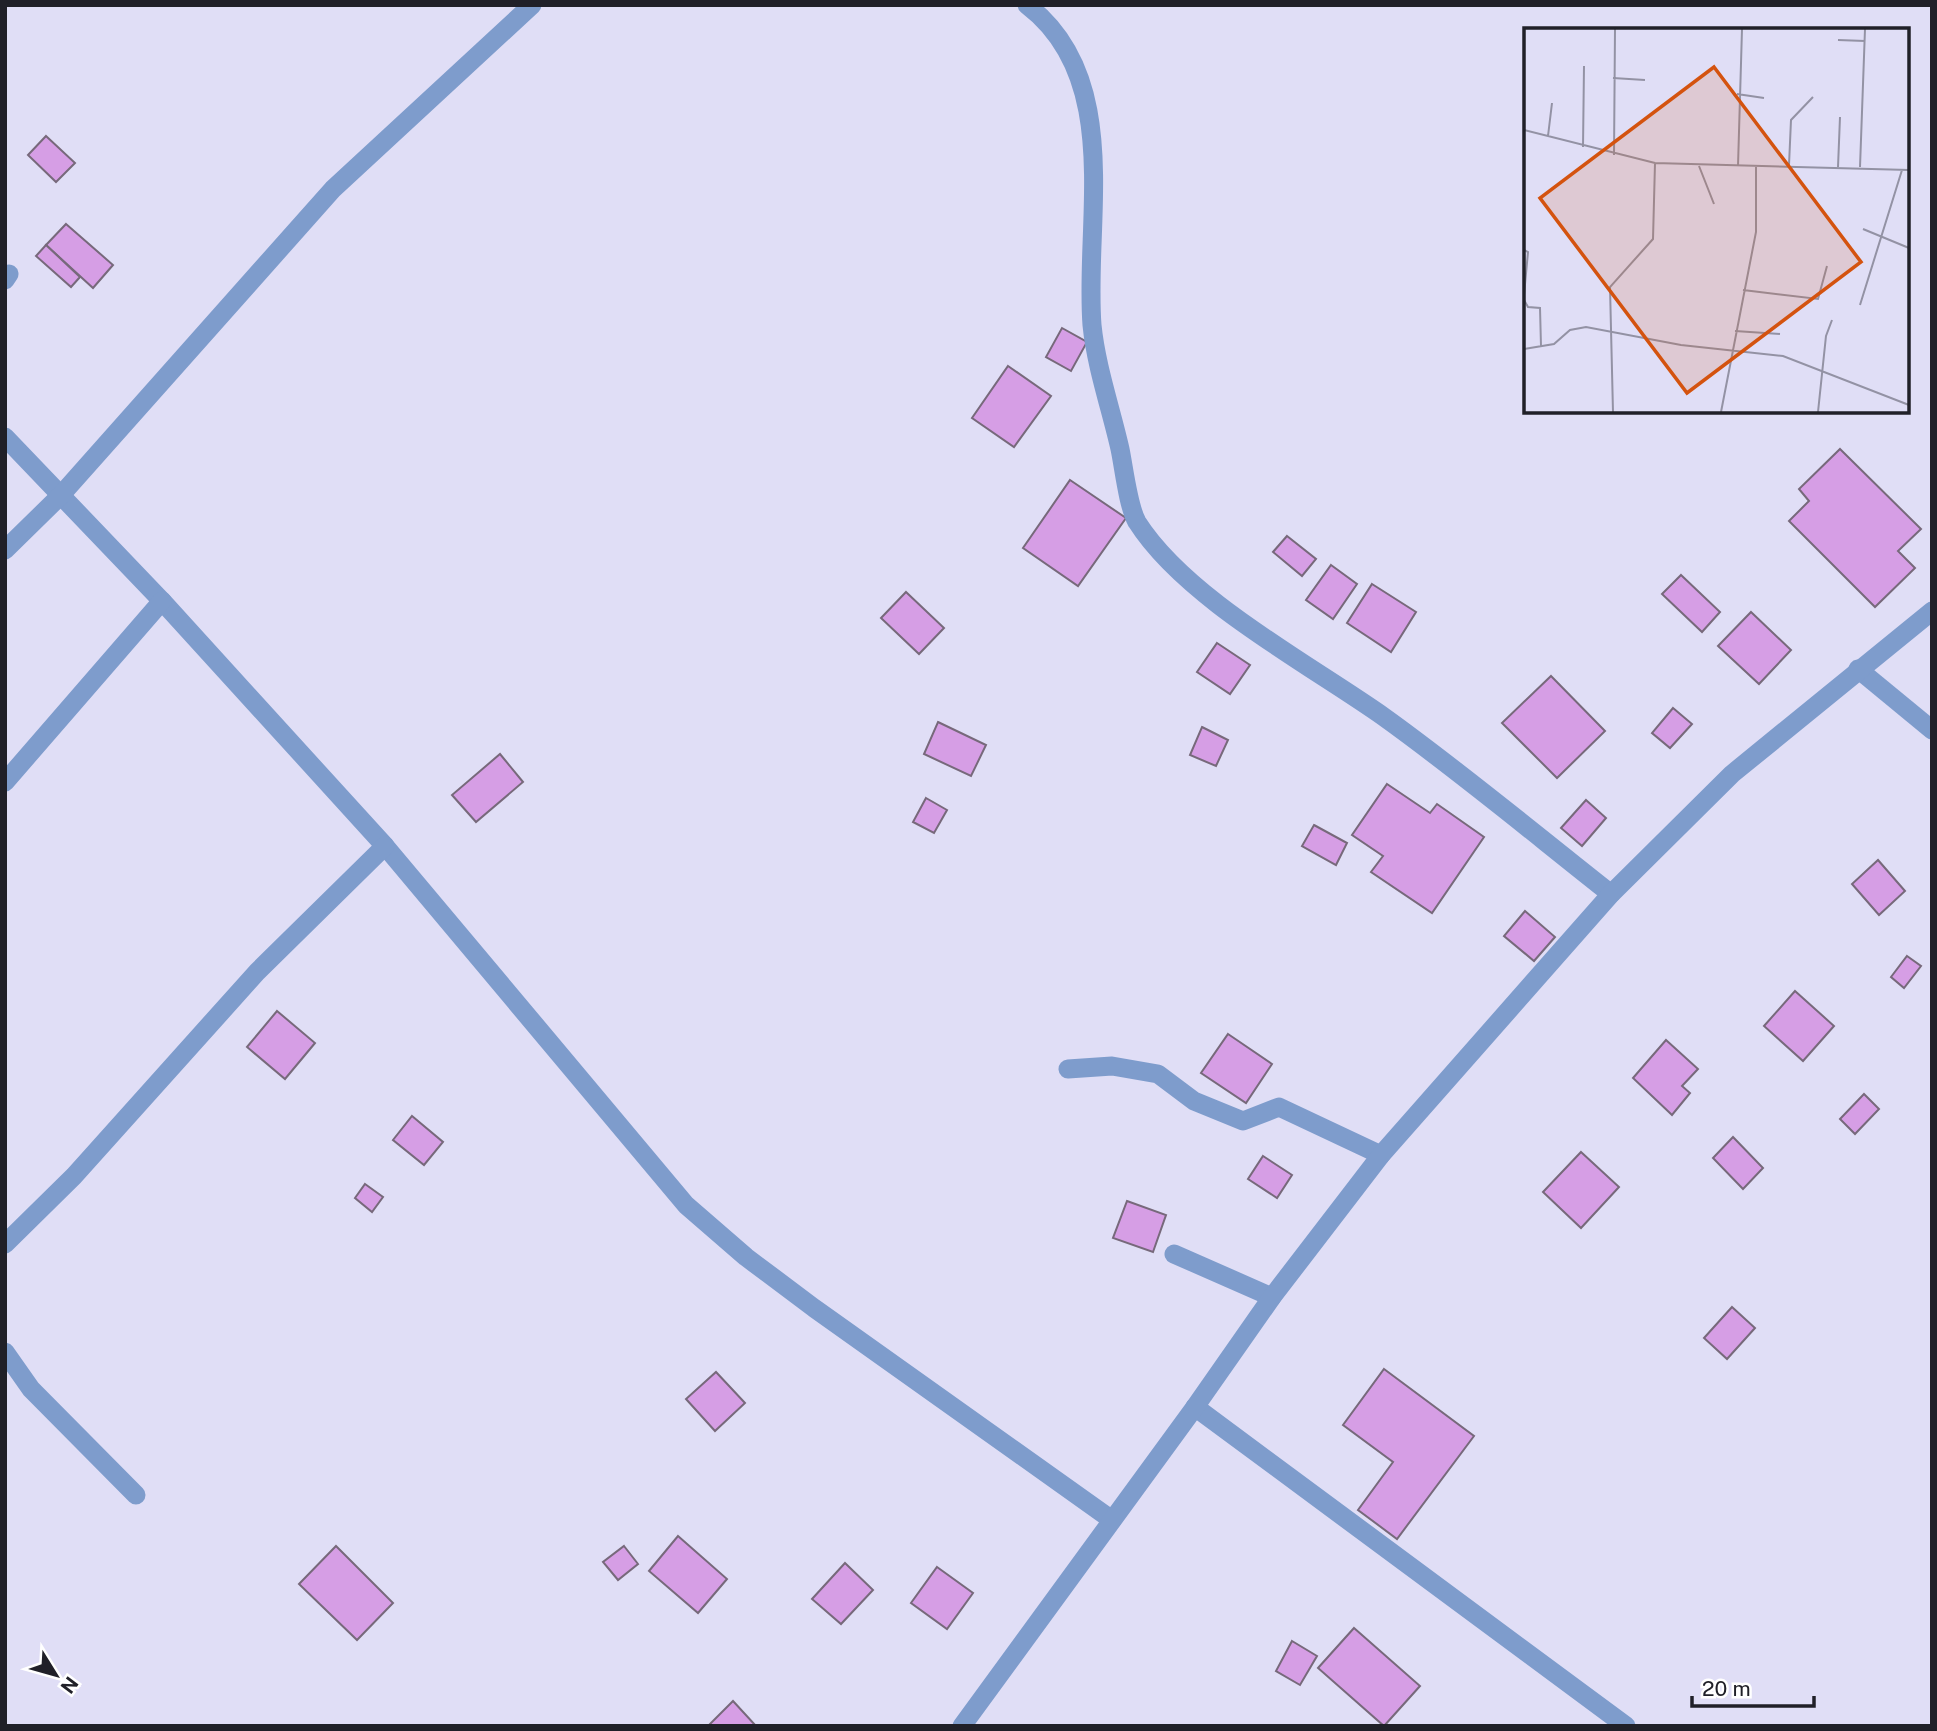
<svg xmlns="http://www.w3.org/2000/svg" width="1937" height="1731" font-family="'Public Sans',sans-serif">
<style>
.building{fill:#d69ee5;stroke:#77697b;stroke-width:2}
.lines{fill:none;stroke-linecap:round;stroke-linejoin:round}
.minor{stroke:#7e9ccc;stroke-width:19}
.tertiary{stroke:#7e9ccc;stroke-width:19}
.inset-road{fill:none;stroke:#9392a4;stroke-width:2}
.view{fill:#d4530f;fill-opacity:0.15;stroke:#d4530f;stroke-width:3.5}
.inset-edge{fill:none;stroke:#202028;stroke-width:3.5}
</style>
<rect width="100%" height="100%" fill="#e0def6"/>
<g class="building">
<path d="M46,136L75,163L56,182L28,155Z"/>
<path d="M66,224L113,265L93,288L46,245Z"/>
<path d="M46,245L80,277L71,287L36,256Z"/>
<path d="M1062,328L1087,342L1071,371L1046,357Z"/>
<path d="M1008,366L1051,396L1014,447L972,418Z"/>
<path d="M1840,449L1921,529L1898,551L1915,568L1875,607L1789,521L1809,501L1799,489Z"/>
<path d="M1070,480L1126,518L1078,586L1023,548Z"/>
<path d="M1287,536L1316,559L1302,576L1273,552Z"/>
<path d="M1331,565L1357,584L1333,619L1306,600Z"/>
<path d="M1681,575L1720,612L1702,632L1662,594Z"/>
<path d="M1372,584L1416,612L1391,652L1347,623Z"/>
<path d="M906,592L944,628L919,654L881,618Z"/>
<path d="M1751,612L1791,650L1759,684L1718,646Z"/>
<path d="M1217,643L1250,665L1230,694L1197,672Z"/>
<path d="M1551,676L1605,731L1557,778L1502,723Z"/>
<path d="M1673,708L1692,724L1670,748L1652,733Z"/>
<path d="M938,722L986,745L971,776L924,754Z"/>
<path d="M1202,727L1228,740L1216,766L1190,755Z"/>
<path d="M500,754L523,782L476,822L452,795Z"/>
<path d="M1387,784L1430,813L1437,804L1484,837L1432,913L1371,872L1383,856L1352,835Z"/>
<path d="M926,798L947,810L934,833L913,822Z"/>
<path d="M1586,800L1606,818L1582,846L1561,828Z"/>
<path d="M1314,825L1347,843L1336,865L1302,846Z"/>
<path d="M1878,860L1905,891L1879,915L1852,884Z"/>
<path d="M1525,911L1555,937L1534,961L1504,936Z"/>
<path d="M1907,956L1921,966L1904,988L1891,977Z"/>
<path d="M1795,991L1834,1026L1803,1061L1764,1026Z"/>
<path d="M277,1011L315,1043L285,1079L247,1047Z"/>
<path d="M1228,1034L1272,1064L1246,1103L1201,1073Z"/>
<path d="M1666,1040L1698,1069L1682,1086L1690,1093L1672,1115L1633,1078Z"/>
<path d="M1864,1094L1879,1109L1855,1134L1840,1119Z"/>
<path d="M412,1116L443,1142L424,1165L393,1140Z"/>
<path d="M1733,1137L1763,1168L1743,1189L1713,1158Z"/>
<path d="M1581,1152L1619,1187L1581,1228L1543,1192Z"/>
<path d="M1263,1156L1292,1175L1277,1198L1248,1179Z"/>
<path d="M365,1184L383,1197L372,1212L355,1198Z"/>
<path d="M1127,1201L1166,1215L1153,1252L1113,1238Z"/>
<path d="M1732,1307L1755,1328L1727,1359L1704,1338Z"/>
<path d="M1384,1369L1474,1436L1397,1539L1358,1510L1393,1462L1343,1425Z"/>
<path d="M716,1372L745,1403L715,1431L686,1399Z"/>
<path d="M678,1536L727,1579L698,1613L649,1571Z"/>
<path d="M336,1546L393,1603L357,1640L299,1584Z"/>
<path d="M624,1546L638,1564L618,1580L603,1562Z"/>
<path d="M845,1563L873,1590L841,1624L812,1599Z"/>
<path d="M937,1567L973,1593L947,1629L911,1603Z"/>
<path d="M1354,1628L1420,1686L1384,1726L1318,1668Z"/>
<path d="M1292,1641L1317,1656L1300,1685L1276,1671Z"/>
<path d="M733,1701L756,1726H708Z"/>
</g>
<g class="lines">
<g class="minor">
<path d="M1027,5C1124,79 1084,222 1092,325C1096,366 1111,409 1120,449C1124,468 1128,506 1137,522C1186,599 1309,664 1384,717C1462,773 1536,835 1611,894"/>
<path d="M5,280L9,274"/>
<path d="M5,437L162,601L385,846L686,1205L746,1257L814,1308L1112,1520"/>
<path d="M5,550L61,495L333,189L532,5"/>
<path d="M1858,669L1932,730"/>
<path d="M5,782L162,601"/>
<path d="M1068,1069L1112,1066L1158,1074L1194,1101L1243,1121L1279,1107L1381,1155"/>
<path d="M5,1244L74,1176L257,972L385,846"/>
<path d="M1174,1254L1272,1297"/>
<path d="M5,1352L31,1389L136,1495"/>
<path d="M1195,1407L1626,1726"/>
</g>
<path class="tertiary" d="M962,1726L1195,1407L1272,1297L1381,1155L1611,894L1732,774L1932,611"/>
</g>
<g transform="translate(1524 28)">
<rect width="385" height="385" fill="#e0def6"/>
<path class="inset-road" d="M314,12L341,13M89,50L121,52M213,66L240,70M0,102L131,135L385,142M24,108L28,75M59,119L60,38M90,127L91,1M265,137L267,92L289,69M175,138L190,176M214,138L218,1M314,139L316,89M336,139L341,1M339,201L385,220M0,222L4,224L0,267M219,262L294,271L303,238M0,272L4,279L16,280L17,318M336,277L378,142M211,303L256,306M0,321L30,316L46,302L62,299L157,317L259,328L385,377M89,384L86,259L129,211L131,135M197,384L232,204V138M294,384L302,308L308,292"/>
<path class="view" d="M190,39L337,234L163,365L16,170Z"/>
<rect width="385" height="385" class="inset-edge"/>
</g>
<rect width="1937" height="1731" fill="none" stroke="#202028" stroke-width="14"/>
<g transform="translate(56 1675) rotate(127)" stroke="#ffffff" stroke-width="5" paint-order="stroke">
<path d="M0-5L12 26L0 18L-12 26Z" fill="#202028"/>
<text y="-10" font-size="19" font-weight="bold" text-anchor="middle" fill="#202028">N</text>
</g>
<path d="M1692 1696v10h122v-10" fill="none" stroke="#202028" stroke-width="3.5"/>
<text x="1702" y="1696" font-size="21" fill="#202028" stroke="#ffffff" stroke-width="5" paint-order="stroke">20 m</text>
</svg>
